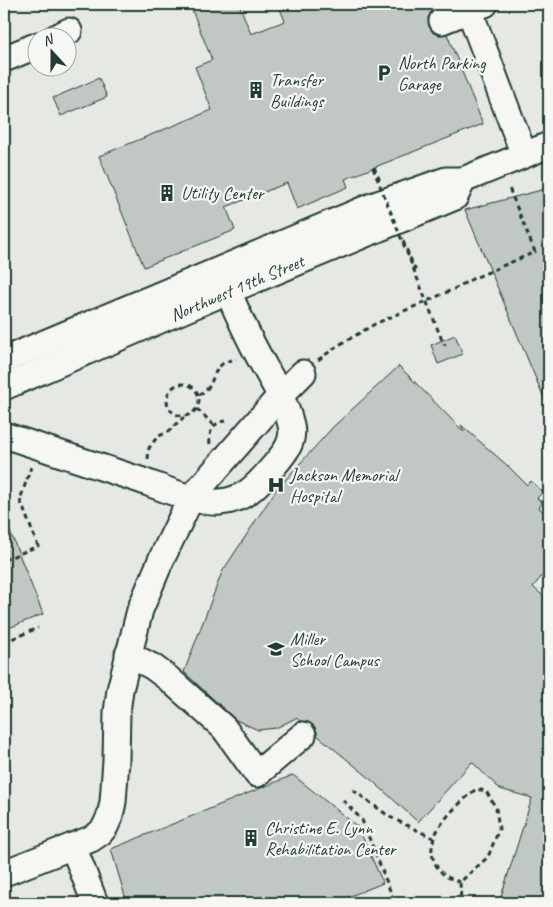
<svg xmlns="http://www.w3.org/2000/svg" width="553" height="907" font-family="Caveat,sans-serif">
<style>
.built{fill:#e6e8e4;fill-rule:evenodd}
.building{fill:#c1c8c3;stroke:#1f3d34}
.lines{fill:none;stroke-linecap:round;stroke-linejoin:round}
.minor-casing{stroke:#1f3d34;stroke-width:29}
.path{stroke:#1f3d34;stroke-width:3;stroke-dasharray:5 4;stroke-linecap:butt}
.minor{stroke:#f6f6f2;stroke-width:25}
.path-bridge{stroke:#1f3d34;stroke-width:3;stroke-dasharray:5 4;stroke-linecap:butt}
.labels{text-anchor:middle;stroke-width:4.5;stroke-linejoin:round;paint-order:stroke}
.poi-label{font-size:18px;fill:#1f3d34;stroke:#f6f6f2;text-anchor:start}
.street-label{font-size:18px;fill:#1f3d34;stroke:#f6f6f2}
</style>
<rect width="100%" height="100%" fill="#f6f6f2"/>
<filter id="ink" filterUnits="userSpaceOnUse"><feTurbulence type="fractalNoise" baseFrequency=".02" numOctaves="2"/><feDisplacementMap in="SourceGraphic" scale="10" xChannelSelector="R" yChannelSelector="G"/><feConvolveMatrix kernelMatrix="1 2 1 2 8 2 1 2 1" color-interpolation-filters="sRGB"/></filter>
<g filter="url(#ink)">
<path class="built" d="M4,4H549V903H4ZM38,38H68V68H38Z"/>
<g class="building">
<path d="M207,4H239L251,34L285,21L278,4H435L437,8L431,12L428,18L429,26L433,33L440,35L447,34L483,124L345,179L348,187L297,209L287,183L226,207L235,230L144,267L99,156L212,110L195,67L212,60L192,10Z"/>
<path d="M99,78L107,97L61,116L53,98Z"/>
<path d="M549,188V410L465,210Z"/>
<path d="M455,335L463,354L438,364L431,345Z"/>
<path d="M399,366L464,432L461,425L509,467L527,485L531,481L543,492L537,498L542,503L539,508L549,516V567L533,587L549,601V903H499L532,798L500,789L472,762L418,822L366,775L317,735V732L314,726L308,722L300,721L296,718L276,728L258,730L236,720L184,672L222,572L276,490L333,427Z"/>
<path d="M4,519H5L43,614L4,630Z"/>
<path d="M293,775L358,827L383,883L333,903H127L111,849Z"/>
</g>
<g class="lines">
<g class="minor-casing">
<g id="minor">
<path d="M467,4L524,155"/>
<path d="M442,21L485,4"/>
<path d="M55,38L69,31"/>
<path d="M4,59L38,45"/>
<path d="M4,360L372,206L446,180H463L549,145"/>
<path d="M4,387L228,291L455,197L463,180"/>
<path d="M4,435C49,450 95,465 140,480C163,488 197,504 220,502C245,500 257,485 272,468C283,455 295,443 291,425C285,399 269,376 257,353C243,327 231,298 219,271"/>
<path d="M128,654L153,667L169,679L224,728L257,774L303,735"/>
<path d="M73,846L95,903"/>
<path d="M4,873L91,839L100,833L105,827L110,816L113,802L116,760L117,712L120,690L140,610L161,560L191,498L280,396L303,373"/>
</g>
</g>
<g class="path">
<path d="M374,167L380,181"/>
<path d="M403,241L417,274"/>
<path d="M444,345L446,344"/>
<path d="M318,360L339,345L375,324L454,289L472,279L535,252L509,188"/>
<circle cx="183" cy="400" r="16"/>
<path d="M199,395C215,386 210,376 221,365C224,362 231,360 236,359"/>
<path d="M197,409L214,425"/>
<path d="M210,444C208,430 215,420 229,421"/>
<path d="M148,459L149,448L155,440L159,436L168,432L184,417"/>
<path d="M4,560L38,546L20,500L31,467"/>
<path d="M4,642L38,628"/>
<path d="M353,790L390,817L433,838"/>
<path d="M343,800L362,820L395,903"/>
<path d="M460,882C455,880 447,878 443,874C412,843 453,809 476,789L486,791L496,808L499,829L488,857L460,882L461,903"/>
</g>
<use href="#minor" class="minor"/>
<path class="path-bridge" d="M373,168L444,345"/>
</g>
</g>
<defs>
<g id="parking-bare" transform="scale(1.35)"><path d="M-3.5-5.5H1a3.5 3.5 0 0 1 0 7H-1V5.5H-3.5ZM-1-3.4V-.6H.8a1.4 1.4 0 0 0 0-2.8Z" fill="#1f3d34" stroke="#f6f6f2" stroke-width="2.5" paint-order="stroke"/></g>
<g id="building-bare" transform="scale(1.35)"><path d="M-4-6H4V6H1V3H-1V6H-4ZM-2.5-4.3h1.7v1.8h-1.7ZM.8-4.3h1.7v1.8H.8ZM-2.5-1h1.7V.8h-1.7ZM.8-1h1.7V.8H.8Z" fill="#1f3d34" stroke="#f6f6f2" stroke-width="2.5" paint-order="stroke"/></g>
<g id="hospital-bare" transform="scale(1.35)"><path d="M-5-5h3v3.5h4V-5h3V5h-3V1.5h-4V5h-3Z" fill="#1f3d34" stroke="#f6f6f2" stroke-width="2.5" paint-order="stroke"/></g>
<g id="university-bare" transform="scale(1.35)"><path d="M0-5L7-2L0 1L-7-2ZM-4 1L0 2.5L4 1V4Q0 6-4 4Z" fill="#1f3d34" stroke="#f6f6f2" stroke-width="2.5" paint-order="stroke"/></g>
</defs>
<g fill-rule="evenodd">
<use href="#parking-bare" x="384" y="73"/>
<use href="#building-bare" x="256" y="90"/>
<use href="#building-bare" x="167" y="193"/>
<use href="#hospital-bare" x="276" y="485"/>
<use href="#university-bare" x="276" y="649"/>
<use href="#building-bare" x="251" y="838"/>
</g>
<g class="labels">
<g class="poi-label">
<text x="398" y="69">North Parking<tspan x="398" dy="21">Garage</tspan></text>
<text x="270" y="86">Transfer<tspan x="270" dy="21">Buildings</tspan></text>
<text x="181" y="199">Utility Center</text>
<text x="290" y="481">Jackson Memorial<tspan x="290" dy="21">Hospital</tspan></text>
<text x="290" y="645">Miller<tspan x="290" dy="21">School Campus</tspan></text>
<text x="265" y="834">Christine E. Lynn<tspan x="265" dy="21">Rehabilitation Center</tspan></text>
</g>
<g class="street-label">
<text transform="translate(237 288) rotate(-23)" y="6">Northwest 19th Street</text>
</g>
</g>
<rect width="553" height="907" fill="none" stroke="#f6f6f2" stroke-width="20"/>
<rect x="10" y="10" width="533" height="887" fill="none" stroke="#1f3d34" stroke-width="2" filter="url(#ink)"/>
<g transform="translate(52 52) rotate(339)"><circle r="24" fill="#f6f6f2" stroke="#a0aca6"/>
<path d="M0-4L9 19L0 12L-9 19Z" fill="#1f3d34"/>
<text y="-8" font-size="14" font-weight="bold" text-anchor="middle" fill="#1f3d34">N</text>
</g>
</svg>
